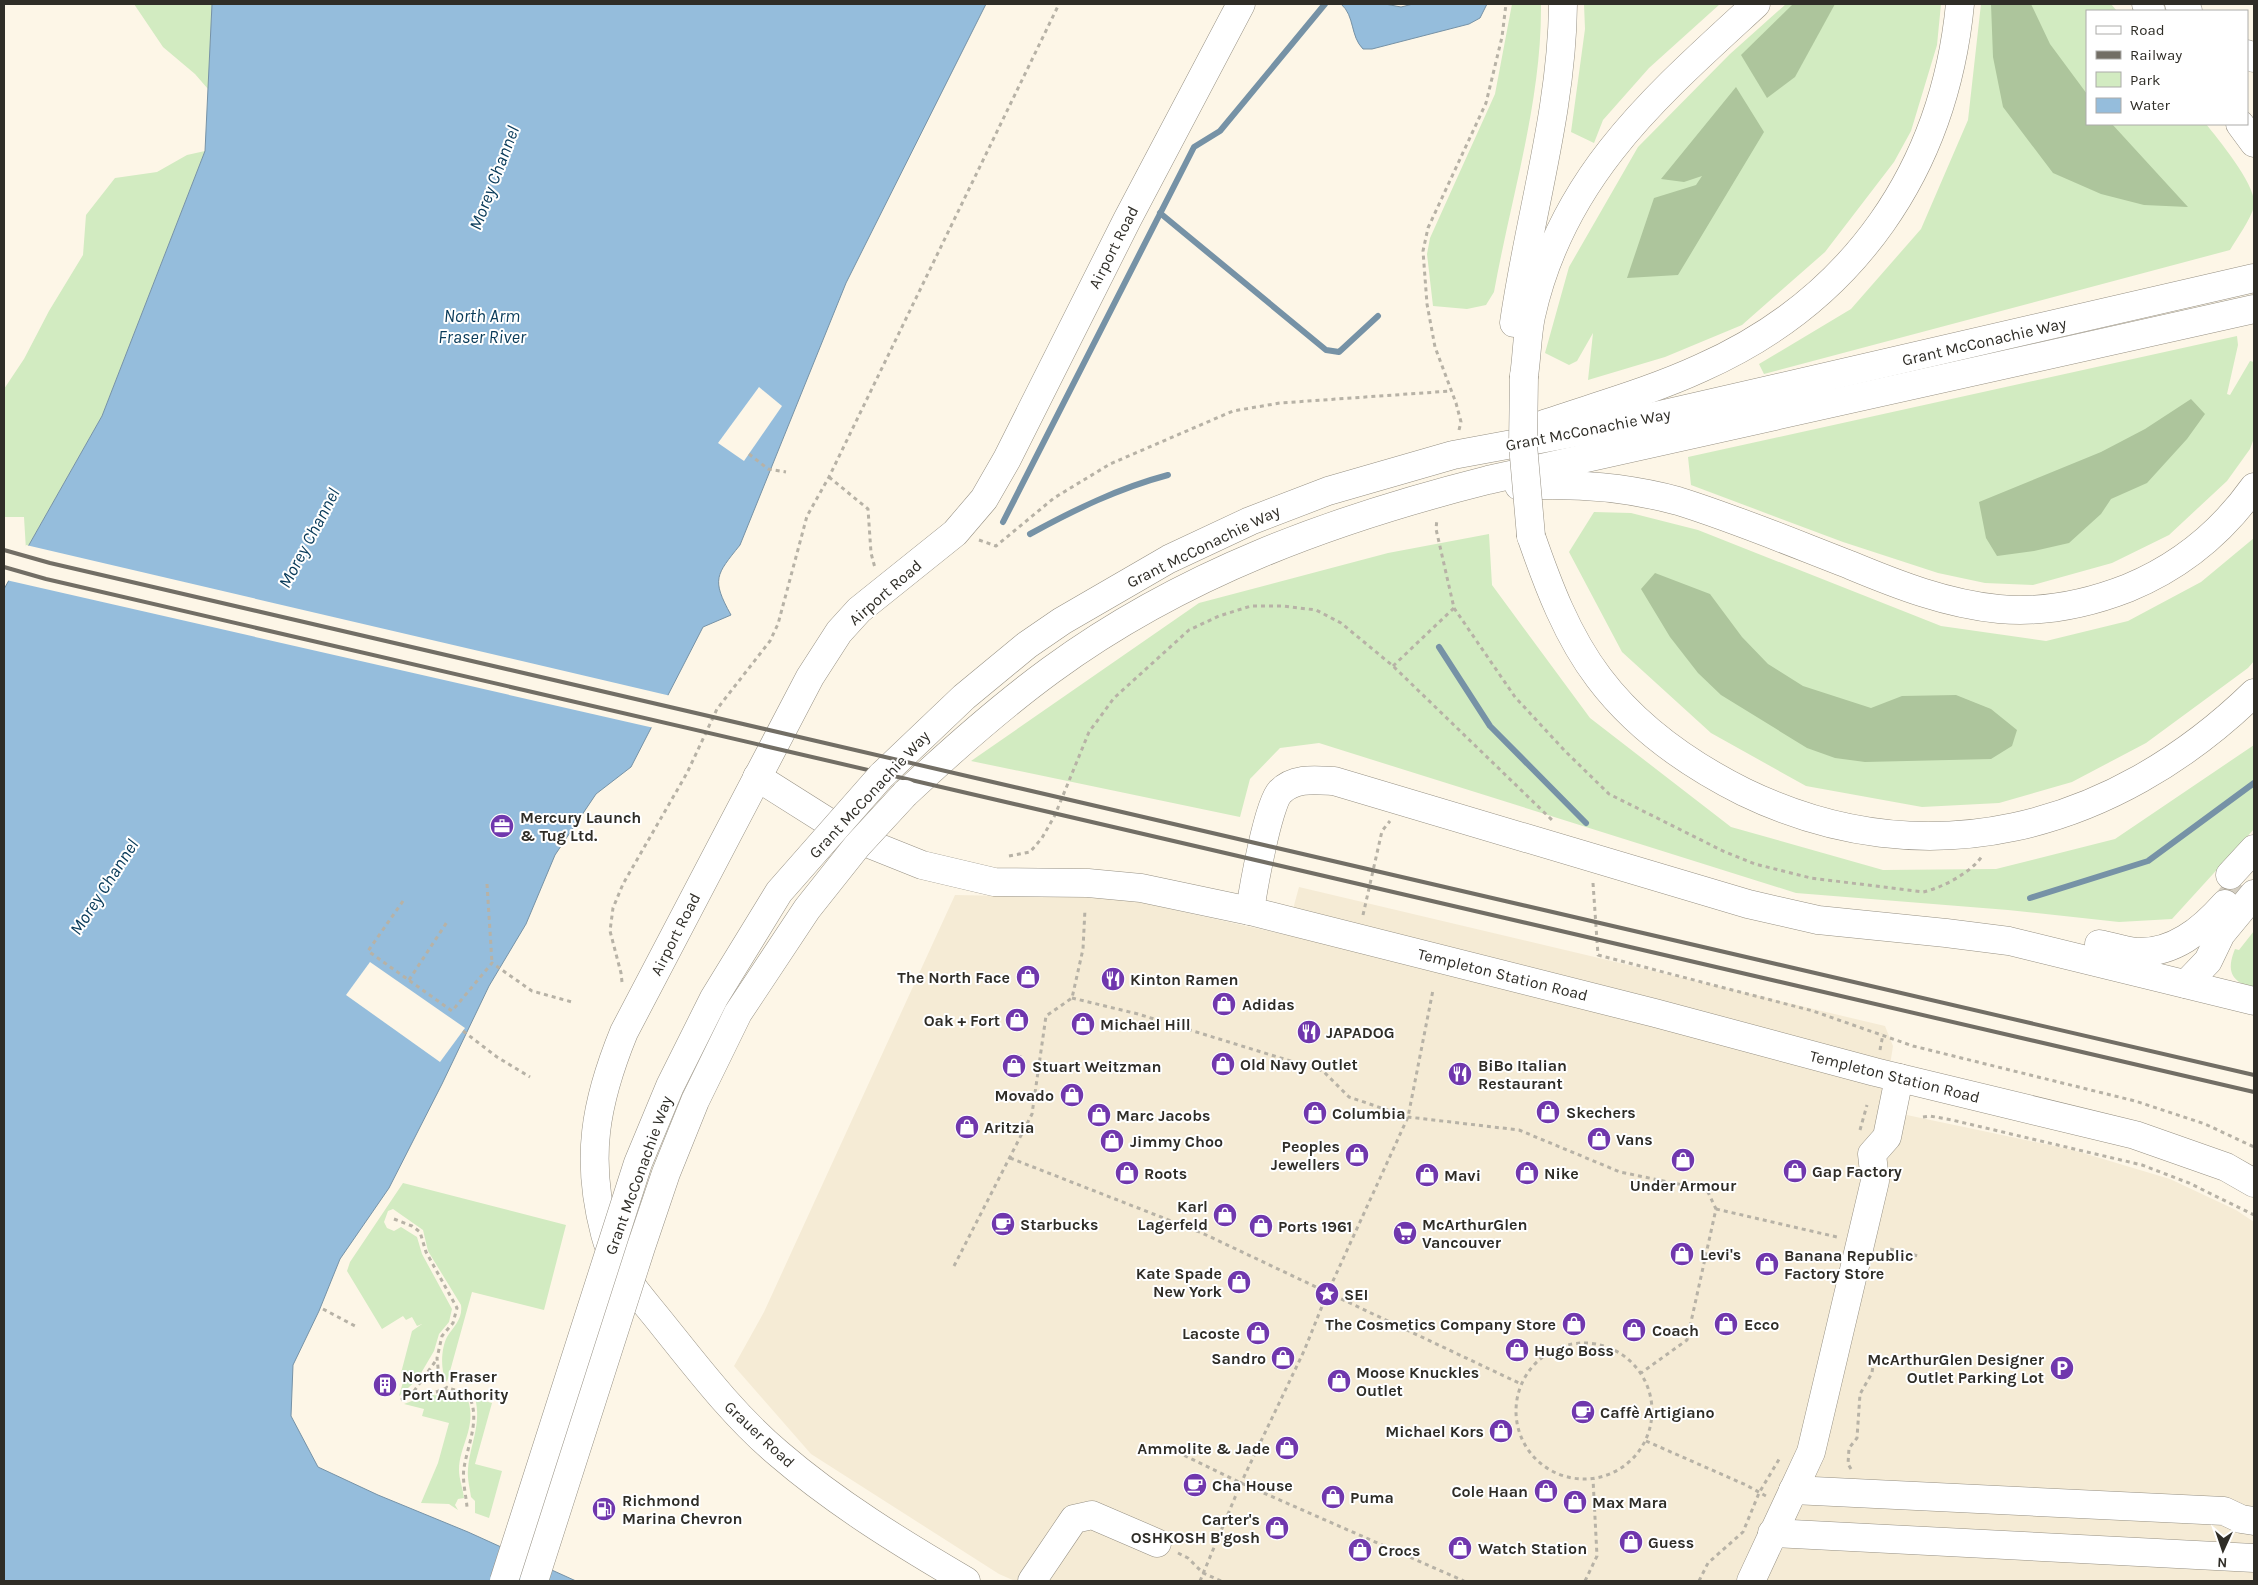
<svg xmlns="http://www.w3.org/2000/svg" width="2258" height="1585" font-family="Karla,sans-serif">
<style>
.built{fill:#f5ebd5}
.green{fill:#d2ebc1}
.forest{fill:#adc59c}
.water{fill:#95bddc;stroke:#7692a6}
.pier{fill:#fdf6e7}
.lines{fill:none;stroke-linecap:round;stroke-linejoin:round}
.stream{stroke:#7692a6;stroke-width:6}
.minor-tunnel{stroke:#d4cec1;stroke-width:28;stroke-dasharray:28 14;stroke-linecap:butt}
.minor-casing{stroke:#969083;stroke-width:29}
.major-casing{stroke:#969083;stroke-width:29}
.path{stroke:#b7b2a6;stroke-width:3;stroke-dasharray:4 4;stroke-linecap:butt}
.minor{stroke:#fff;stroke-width:28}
.major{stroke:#fff;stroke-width:28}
.rail{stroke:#726e65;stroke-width:4}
.major-bridge-casing{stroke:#969083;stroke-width:29;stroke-linecap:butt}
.major-bridge{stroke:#fff;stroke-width:28}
.labels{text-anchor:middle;stroke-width:4;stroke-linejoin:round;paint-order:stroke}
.street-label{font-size:16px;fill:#2f2d27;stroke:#fff}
.poi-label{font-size:16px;font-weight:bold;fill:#2f2d27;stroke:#fff;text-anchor:start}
.water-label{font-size:18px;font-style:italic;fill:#083a59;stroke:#fff}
</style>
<rect width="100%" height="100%" fill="#fdf6e7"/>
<path class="built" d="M1299,887L1885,1026L1893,1046L1883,1110L2073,1150L2170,1179L2236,1210L2254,1222V1581H1015L999,1574L811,1454L734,1366L764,1312L955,895L1121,898L1286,935Z"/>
<g class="green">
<path d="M134,4H212L208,89L195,74L163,47Z"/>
<path d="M1512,4H1541C1542,101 1511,197 1494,292L1486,305L1467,309L1433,306L1427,254L1430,238L1495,94Z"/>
<path d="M1584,4H1720L1649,68L1603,120L1594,143L1571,132L1585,29Z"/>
<path d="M1786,4H1941L1937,45L1911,131L1894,162L1825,252L1742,325L1665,357L1588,380L1593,333L1577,361L1569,365L1545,353L1569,267L1638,147L1730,54Z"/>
<path d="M1981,4H2111L2117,11H2087V124H2206C2218,139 2258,187 2254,206C2251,219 2237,238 2230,250L1764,374L1759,364L1851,309L1921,229L1968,120Z"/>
<path d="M205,151L102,416L26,550L24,517H4V389L24,359L49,311L83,255L86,215L115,178L157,172L187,155Z"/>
<path d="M2237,336L2238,345L2227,394L2230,395L2250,361L2254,362V438L2250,449L2227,481L2169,535L2112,563L2033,585L1985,583L1938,573L1843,542L1691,485L1688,457Z"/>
<path d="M1594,512L1631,513L1698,530L1941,626L2046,641L2128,621L2201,582L2254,538V661L2248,668L2146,743L2072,782L1999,803L1922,807L1806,786L1711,733L1622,652L1569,552Z"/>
<path d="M1489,534L1492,585L1590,718L1731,827L1883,870L1996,869L2115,839L2254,745V829L2172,919L2119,922L2008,910L1796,893L1319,743L1280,748L1250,779L1240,817L971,761L1199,603L1388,553Z"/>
<path d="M2254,931V988C2231,982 2226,971 2235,949L2239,950Z"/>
<path d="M403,1183L566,1225L544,1310L472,1292L447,1382C440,1372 441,1348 447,1337C454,1326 463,1319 461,1305L428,1251L423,1230L393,1209L388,1211L384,1222L387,1228L394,1231L401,1227L417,1237L422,1254L452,1309L449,1322L439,1334L434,1351L417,1380L399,1396L405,1375L401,1373L412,1331L422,1324L417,1326L412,1317L406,1320L403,1316L382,1329L347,1271L350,1262Z"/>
<path d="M433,1395L462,1397L468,1400C477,1427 459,1446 459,1470C459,1479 463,1489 464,1498L458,1499L455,1505L458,1510L449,1504L421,1503L438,1463L449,1423L422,1416L424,1409L404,1404L425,1396Z"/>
<path d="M475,1398L492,1403L475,1464L502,1471L489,1518L475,1513V1501L471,1497C470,1489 467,1478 468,1469C470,1444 482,1424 475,1398Z"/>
</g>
<g class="forest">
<path d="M1793,4H1835L1795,77L1767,98L1741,55Z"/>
<path d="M1991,4H2031L2050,44L2087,94V124H2112L2188,207L2144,205L2101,194L2053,173L2003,107L1993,57Z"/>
<path d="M1736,87L1764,132L1678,275L1627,278L1654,198L1696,185L1702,176L1684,182L1661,179Z"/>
<path d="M2191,399L2205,414L2187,439L2147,483L2111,499L2101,514L2069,543L2034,551L1997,556L1986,538L1979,502L2101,452L2145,429Z"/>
<path d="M1655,573L1710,594L1742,637L1768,664L1803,686L1871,708L1902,696L1956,695L1991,709L2017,730L2012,746L1991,759L1865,762L1835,758L1807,748L1721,695L1698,673L1670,637L1641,589Z"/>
</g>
<g class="water">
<path d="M212,4H986L846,283L740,545C716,575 711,579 731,615L703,627L631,767L596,794L555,855L526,924L489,986L442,1084L389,1188L340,1259L319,1311L293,1365L291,1416L318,1467L378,1495L468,1532L576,1581H4V589L102,416L205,151Z"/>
<path d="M1341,4H1385L1401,7L1413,4H1487L1480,18L1469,24L1372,49H1363C1350,36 1355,16 1341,4Z"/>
</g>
<g class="pier">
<path d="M759,387L782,406L744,461L718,443Z"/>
<path d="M26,545L671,696L654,728L6,580Z"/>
<path d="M370,962L465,1028L440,1062L346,995Z"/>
</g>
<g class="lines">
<g class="stream">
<path d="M1160,213L1326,350L1339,352L1378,316"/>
<path d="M1003,522L1194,147L1220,131L1325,4"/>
<path d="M1030,534C1074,510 1119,488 1168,475"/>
<path d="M1439,647L1490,726L1586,823"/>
<path d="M2030,898L2148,861L2254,783"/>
</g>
<path class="minor-tunnel" d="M2225,904L2241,885"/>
<g class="minor-casing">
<g id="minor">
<path d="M757,777L852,837L922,865L994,882L1088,883L1141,888L1250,911L1655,1013L1875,1072L2135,1135L2226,1167L2254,1183"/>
<path d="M2230,875L2254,849"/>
<path d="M1250,911C1253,890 1268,804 1280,792C1294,777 1316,780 1334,781L1748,904L1818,920L1946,933L2009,941L2254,1001"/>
<path d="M2099,944C2111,946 2124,951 2136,952C2173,954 2202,930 2225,904"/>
<path d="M2186,984L2208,961L2221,934L2254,894"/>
<path d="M1793,1490L2224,1511L2241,1519L2254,1521"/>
<path d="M1772,1533L2254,1558"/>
<path d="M966,1581C901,1543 836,1503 779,1454C735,1417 699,1370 663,1325C641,1297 614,1270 605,1234C585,1159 595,1103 624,1032L810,677L839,632L859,610L955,533L984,499L1007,459L1127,220L1241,4"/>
<path d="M1032,1581L1074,1519L1092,1515L1157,1543"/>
<path d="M1751,1581L1811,1452L1875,1181L1872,1154L1887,1137L1899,1078"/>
</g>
</g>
<g class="major-casing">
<g id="major">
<path d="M2146,4L2151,11"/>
<path d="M2179,4L2188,11"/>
<path d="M2247,54L2254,58"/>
<path d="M2240,124L2254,143"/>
<path d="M1514,323C1529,217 1562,112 1563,4"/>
<path d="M1524,376C1527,356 1527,335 1531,316C1562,176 1656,96 1756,4"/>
<path d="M1544,424C1597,406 1651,391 1701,368C1854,300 1944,169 1960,4"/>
<path d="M1519,486C1572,483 1627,487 1678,501C1736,519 1793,543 1850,565C1898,585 1947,604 1999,609C2043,613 2087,604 2128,588C2179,567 2222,532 2254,487"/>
<path d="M1531,536C1548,585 1567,636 1599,678C1636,727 1690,765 1744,792C1926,880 2113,830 2254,693"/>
<path d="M881,776L964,697L1027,645L1062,621L1169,559L1250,521L1328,491L1453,455L1621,424L2254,278"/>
<path d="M905,794C952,750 999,708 1051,670C1182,574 1333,519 1488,480L2254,309"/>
</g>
</g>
<g class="path">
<path d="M1459,430L1461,422L1456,403L1435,347L1427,304L1423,251L1428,228L1486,103L1502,37L1506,4"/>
<path d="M749,454L768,469L786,472"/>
<path d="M829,477L868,509L871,553L875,568"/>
<path d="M979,540L996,546L1054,498L1110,464L1233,411L1280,403L1451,391"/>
<path d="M1454,608L1515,697L1565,751L1609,794L1723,851L1755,864L1811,878L1923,892C1942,888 1972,872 1982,856"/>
<path d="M1393,666L1454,608L1436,529L1437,519"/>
<path d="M1009,856L1030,852L1042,838L1055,815L1089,732L1114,698L1189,630L1219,616L1251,606H1283L1316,610L1341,623L1393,666L1552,820"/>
<path d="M1593,883L1598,955L1813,1011L1913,1046L2135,1101L2205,1124L2254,1147"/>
<path d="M487,884L492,963"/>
<path d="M403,901L368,951L452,1011L492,963L532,991L572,1002"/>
<path d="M1363,915L1382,831L1390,821"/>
<path d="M409,980L447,922"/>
<path d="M622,982L621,973L610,931L613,908L623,884L687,773L717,709L770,641L778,624L807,516L829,477L1059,4"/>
<path d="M1072,998L1138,1014L1323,1071L1349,1097L1408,1117L1519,1130L1620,1172L1707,1190L1716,1209L1687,1340L1641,1373"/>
<path d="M463,1031L497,1057L530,1077"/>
<path d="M1880,1050L1883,1034"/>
<path d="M1923,1117L1930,1116L1952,1120L2142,1165L2189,1183L2254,1215"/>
<path d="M1860,1130L1867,1105"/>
<path d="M1010,1158L1202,1233L1521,1384"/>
<path d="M1716,1209L1837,1237"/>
<path d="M394,1219L412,1226L420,1232L426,1252L457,1308L453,1323L442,1336L437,1358L439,1377L447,1388"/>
<path d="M1890,1249L1918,1256"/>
<path d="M954,1266L1032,1114L1046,1016L1072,998L1083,949L1085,909"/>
<path d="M323,1309L355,1326"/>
<circle cx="1584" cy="1411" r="68"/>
<path d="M467,1393C482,1416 468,1443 464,1468C462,1480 466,1495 467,1507"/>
<path d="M412,1394L436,1392L447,1388L493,1399"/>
<path d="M401,1400L412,1394L437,1359"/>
<path d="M1646,1441L1746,1485L1766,1496"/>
<path d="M1177,1452L1241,1483L1464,1581"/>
<path d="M1851,1469L1848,1464L1849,1448L1857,1438L1860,1394L1872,1373L1874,1357"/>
<path d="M1178,1553L1188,1558L1203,1573L1221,1581"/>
<path d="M1200,1581L1241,1483L1304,1351L1327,1294L1408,1117L1433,990"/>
<path d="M1585,1581L1597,1556L1593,1479"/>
<path d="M1699,1581L1708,1563L1743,1532L1759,1493L1781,1456"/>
</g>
<use href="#minor" class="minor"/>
<use href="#major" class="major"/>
<g class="rail">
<path d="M4,550L50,563L2254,1075"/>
<path d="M4,567L46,579L2254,1092"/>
</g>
<g class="major-bridge-casing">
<g id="major-bridge">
<path d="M1524,376L1523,445L1531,536"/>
<path d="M504,1581L638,1163L670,1086L714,998L779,892L881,776"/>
<path d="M534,1581L641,1247L666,1173L695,1101L738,1013L807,909L857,846L905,794"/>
</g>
</g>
<use href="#major-bridge" class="major-bridge"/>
</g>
<defs>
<g id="office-disc" transform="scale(1.25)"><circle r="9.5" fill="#7037ad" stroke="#fff"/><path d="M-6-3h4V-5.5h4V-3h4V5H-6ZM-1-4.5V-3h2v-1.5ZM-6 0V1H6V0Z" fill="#fff"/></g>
<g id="shop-disc" transform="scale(1.25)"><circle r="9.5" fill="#7037ad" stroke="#fff"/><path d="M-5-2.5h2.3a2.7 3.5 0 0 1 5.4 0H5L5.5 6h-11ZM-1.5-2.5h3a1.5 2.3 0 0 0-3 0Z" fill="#fff"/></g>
<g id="restaurant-disc" transform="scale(1.25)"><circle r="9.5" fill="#7037ad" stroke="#fff"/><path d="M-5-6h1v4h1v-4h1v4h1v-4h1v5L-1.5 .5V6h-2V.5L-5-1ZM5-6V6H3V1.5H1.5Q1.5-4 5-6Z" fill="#fff"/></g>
<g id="cafe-disc" transform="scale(1.25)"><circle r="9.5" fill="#7037ad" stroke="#fff"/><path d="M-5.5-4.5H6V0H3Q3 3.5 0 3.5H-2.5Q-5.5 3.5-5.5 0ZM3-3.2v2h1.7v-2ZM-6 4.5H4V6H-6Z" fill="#fff"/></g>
<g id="supermarket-disc" transform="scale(1.25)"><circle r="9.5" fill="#7037ad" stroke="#fff"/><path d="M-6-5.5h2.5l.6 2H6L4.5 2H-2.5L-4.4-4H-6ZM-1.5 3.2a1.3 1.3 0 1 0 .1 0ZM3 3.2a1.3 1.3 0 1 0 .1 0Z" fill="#fff"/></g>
<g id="sight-disc" transform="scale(1.25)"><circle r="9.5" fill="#7037ad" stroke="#fff"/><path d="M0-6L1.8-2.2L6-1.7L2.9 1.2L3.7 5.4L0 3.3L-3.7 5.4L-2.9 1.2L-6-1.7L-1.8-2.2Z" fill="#fff"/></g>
<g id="parking-disc" transform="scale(1.25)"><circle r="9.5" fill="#7037ad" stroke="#fff"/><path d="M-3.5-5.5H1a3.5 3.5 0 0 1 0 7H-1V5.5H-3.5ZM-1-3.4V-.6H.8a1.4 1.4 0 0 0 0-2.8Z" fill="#fff"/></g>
<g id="building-disc" transform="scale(1.25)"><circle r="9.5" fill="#7037ad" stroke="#fff"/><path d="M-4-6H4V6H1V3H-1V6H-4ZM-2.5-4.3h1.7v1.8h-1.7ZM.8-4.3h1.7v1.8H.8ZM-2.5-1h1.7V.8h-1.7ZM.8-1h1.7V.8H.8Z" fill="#fff"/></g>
<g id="fuel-disc" transform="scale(1.25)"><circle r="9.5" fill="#7037ad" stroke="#fff"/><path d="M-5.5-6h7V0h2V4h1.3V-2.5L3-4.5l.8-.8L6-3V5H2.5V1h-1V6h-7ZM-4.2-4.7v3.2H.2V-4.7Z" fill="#fff"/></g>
</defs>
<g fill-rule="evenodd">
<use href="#office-disc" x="502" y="826"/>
<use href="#shop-disc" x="1028" y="977"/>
<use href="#restaurant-disc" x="1113" y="979"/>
<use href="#shop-disc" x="1224" y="1004"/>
<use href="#shop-disc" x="1017" y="1020"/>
<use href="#shop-disc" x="1083" y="1024"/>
<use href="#restaurant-disc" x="1309" y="1032"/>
<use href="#shop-disc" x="1223" y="1064"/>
<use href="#shop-disc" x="1014" y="1066"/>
<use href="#restaurant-disc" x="1460" y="1074"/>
<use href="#shop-disc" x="1072" y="1095"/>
<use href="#shop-disc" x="1548" y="1112"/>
<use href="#shop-disc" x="1315" y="1113"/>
<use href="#shop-disc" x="1099" y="1115"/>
<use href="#shop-disc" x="967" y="1127"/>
<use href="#shop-disc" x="1599" y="1139"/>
<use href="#shop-disc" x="1112" y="1141"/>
<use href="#shop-disc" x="1357" y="1155"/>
<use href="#shop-disc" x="1683" y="1160"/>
<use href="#shop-disc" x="1795" y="1171"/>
<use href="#shop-disc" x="1127" y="1173"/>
<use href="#shop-disc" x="1527" y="1173"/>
<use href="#shop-disc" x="1427" y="1175"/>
<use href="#shop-disc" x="1225" y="1215"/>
<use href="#cafe-disc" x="1003" y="1224"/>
<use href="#shop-disc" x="1261" y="1226"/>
<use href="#supermarket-disc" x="1405" y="1233"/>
<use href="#shop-disc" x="1682" y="1254"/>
<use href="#shop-disc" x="1767" y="1264"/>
<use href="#shop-disc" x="1239" y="1282"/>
<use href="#sight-disc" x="1327" y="1294"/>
<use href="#shop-disc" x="1574" y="1324"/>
<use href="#shop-disc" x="1726" y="1324"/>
<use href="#shop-disc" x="1634" y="1330"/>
<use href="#shop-disc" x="1258" y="1333"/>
<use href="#shop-disc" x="1517" y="1350"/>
<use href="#shop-disc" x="1283" y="1358"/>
<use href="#parking-disc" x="2062" y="1368"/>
<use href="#shop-disc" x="1339" y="1381"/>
<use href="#building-disc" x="385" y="1385"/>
<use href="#cafe-disc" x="1583" y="1412"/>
<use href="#shop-disc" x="1501" y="1431"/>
<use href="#shop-disc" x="1287" y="1448"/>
<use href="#cafe-disc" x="1195" y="1485"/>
<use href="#shop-disc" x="1546" y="1491"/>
<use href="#shop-disc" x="1333" y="1497"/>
<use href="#shop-disc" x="1575" y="1502"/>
<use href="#fuel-disc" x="604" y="1509"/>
<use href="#shop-disc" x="1277" y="1528"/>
<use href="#shop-disc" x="1631" y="1542"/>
<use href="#shop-disc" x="1460" y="1548"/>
<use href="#shop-disc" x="1360" y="1550"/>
</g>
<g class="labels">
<g class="street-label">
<text transform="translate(1113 247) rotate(-63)" y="6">Airport Road</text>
<text transform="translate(1984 341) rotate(-13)" y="6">Grant McConachie Way</text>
<text transform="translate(1588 429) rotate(-11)" y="6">Grant McConachie Way</text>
<text transform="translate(1203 546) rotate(-26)" y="6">Grant McConachie Way</text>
<text transform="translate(885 592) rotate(-41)" y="6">Airport Road</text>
<text transform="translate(869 794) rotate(-47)" y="6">Grant McConachie Way</text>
<text transform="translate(675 934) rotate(-63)" y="6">Airport Road</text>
<text transform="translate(1503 974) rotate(14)" y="6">Templeton Station Road</text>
<text transform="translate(1895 1076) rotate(14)" y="6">Templeton Station Road</text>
<text transform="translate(638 1175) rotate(-70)" y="6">Grant McConachie Way</text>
<text transform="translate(760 1434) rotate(43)" y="6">Grauer Road</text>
</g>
<g class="poi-label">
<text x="520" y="823">Mercury Launch<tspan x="520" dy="18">&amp; Tug Ltd.</tspan></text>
<text x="1010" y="983" text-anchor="end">The North Face</text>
<text x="1130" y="985">Kinton Ramen</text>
<text x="1242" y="1010">Adidas</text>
<text x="1000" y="1026" text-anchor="end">Oak + Fort</text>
<text x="1100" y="1030">Michael Hill</text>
<text x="1326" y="1038">JAPADOG</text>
<text x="1240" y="1070">Old Navy Outlet</text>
<text x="1478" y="1071">BiBo Italian<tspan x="1478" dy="18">Restaurant</tspan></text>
<text x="1032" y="1072">Stuart Weitzman</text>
<text x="1054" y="1101" text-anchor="end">Movado</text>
<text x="1566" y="1118">Skechers</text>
<text x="1332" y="1119">Columbia</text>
<text x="1116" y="1121">Marc Jacobs</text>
<text x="984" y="1133">Aritzia</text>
<text x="1616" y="1145">Vans</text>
<text x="1130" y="1147">Jimmy Choo</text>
<text x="1340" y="1152" text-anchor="end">Peoples<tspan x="1340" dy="18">Jewellers</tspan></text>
<text x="1812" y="1177">Gap Factory</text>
<text x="1144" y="1179">Roots</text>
<text x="1544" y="1179">Nike</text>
<text x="1444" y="1181">Mavi</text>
<text x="1683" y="1191" text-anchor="middle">Under Armour</text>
<text x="1208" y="1212" text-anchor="end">Karl<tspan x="1208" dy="18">Lagerfeld</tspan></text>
<text x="1020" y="1230">Starbucks</text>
<text x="1422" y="1230">McArthurGlen<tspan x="1422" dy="18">Vancouver</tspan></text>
<text x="1278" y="1232">Ports 1961</text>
<text x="1700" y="1260">Levi's</text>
<text x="1784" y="1261">Banana Republic<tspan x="1784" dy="18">Factory Store</tspan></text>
<text x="1222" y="1279" text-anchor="end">Kate Spade<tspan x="1222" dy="18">New York</tspan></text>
<text x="1344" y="1300">SEI</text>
<text x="1556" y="1330" text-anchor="end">The Cosmetics Company Store</text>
<text x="1744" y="1330">Ecco</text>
<text x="1652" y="1336">Coach</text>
<text x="1240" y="1339" text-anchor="end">Lacoste</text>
<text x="1534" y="1356">Hugo Boss</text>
<text x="1266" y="1364" text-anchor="end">Sandro</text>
<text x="2044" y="1365" text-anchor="end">McArthurGlen Designer<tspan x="2044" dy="18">Outlet Parking Lot</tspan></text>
<text x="1356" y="1378">Moose Knuckles<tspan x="1356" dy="18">Outlet</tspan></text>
<text x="402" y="1382">North Fraser<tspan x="402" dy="18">Port Authority</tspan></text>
<text x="1600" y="1418">Caffè Artigiano</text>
<text x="1484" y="1437" text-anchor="end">Michael Kors</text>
<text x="1270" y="1454" text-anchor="end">Ammolite &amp; Jade</text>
<text x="1212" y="1491">Cha House</text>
<text x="1528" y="1497" text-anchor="end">Cole Haan</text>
<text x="1350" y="1503">Puma</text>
<text x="622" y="1506">Richmond<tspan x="622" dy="18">Marina Chevron</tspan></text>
<text x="1592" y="1508">Max Mara</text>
<text x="1260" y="1525" text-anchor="end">Carter's<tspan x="1260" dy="18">OSHKOSH B'gosh</tspan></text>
<text x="1648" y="1548">Guess</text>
<text x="1478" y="1554">Watch Station</text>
<text x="1378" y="1556">Crocs</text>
</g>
<g class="water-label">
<text transform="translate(494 178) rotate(-69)" y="6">Morey Channel</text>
<text x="482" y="322">North Arm<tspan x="482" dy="21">Fraser River</tspan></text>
<text transform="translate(309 538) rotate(-62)" y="6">Morey Channel</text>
<text transform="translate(104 887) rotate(-57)" y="6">Morey Channel</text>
</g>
</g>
<rect width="2258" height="1585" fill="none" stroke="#2f2d27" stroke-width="10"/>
<rect x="2086" y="10" width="162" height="115" fill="#ffffff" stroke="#acaba9"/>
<rect x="2096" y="26" width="25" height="8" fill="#ffffff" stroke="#acaba9"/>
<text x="2130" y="35" font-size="15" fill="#2f2d27">Road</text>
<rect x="2096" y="51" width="25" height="8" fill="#726e65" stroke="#acaba9"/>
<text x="2130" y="60" font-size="15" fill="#2f2d27">Railway</text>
<rect x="2096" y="72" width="25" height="15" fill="#d2ebc1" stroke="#acaba9"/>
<text x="2130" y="85" font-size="15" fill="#2f2d27">Park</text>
<rect x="2096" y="98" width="25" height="15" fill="#95bddc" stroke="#acaba9"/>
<text x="2130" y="110" font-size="15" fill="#2f2d27">Water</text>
<g transform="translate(2223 1550) rotate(183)" stroke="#ffffff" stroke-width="4" paint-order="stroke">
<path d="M0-4L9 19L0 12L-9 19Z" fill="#2f2d27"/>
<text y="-8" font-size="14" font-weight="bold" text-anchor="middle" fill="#2f2d27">N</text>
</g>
</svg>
